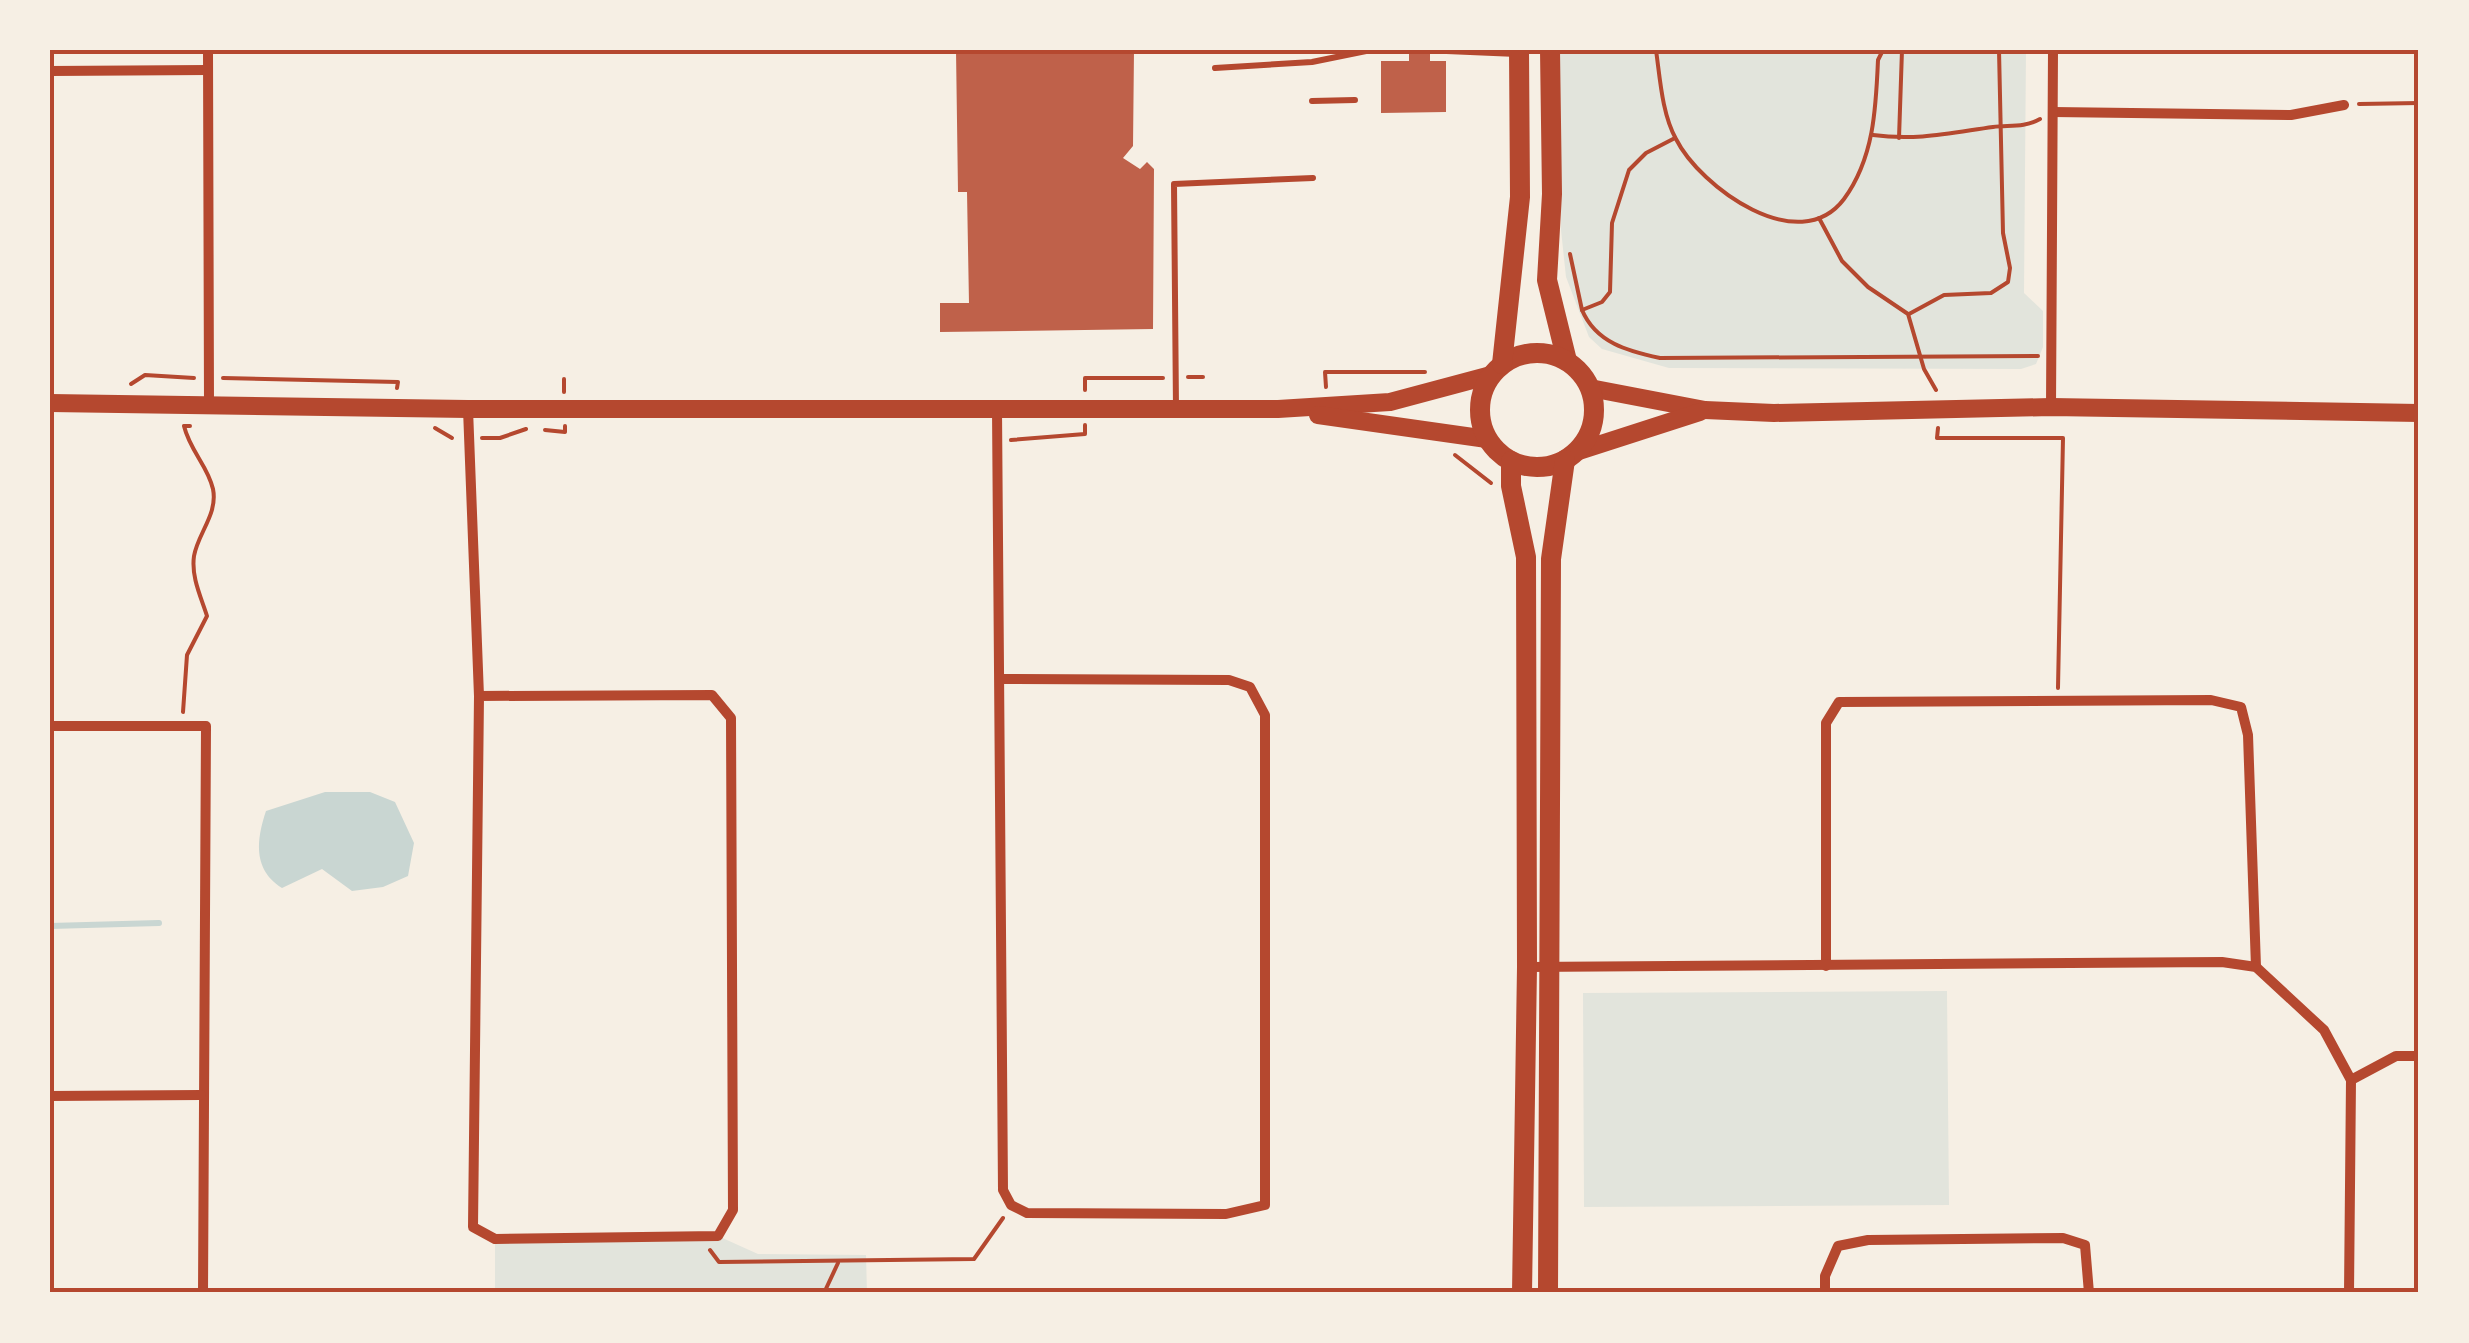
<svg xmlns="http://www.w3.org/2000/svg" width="2469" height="1343" font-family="Poppins,sans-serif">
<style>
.green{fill:#e2e4dc}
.water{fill:#c9d6d2}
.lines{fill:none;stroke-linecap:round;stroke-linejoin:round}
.stream{stroke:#c9d6d2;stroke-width:6}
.building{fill:#bf614a}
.path{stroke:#b5482f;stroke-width:4}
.service{stroke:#b5482f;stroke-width:6}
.minor{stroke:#b5482f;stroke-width:10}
.secondary{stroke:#b5482f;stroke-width:18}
.primary{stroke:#b5482f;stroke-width:20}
.neatline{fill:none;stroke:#b5482f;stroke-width:4}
</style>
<rect width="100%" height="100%" fill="#f6efe4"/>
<g class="green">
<path d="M1559,50H2026L2024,293L2043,311V347L2036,364L2021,369L1669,368L1602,349L1589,337L1566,277L1561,230Z"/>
<path d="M1947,991L1949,1205L1584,1207L1583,993Z"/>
<path d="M718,1236L758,1254L866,1255L867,1293H495V1239Z"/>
</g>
<path class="water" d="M325,792H370L395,802L414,843L408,876L383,887L352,891L322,869L282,888C253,870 256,841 266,811Z"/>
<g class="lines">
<path class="stream" d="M50,926L159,923"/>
</g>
<g class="building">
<path d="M956,50H1134L1133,146L1123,158L1140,169L1147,162L1154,169L1153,329L940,332V303H969L967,192H958Z"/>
<path d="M1409,51H1430V61H1446V112L1381,113V61H1409Z"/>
</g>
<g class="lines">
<g class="path">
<path d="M1656,50C1660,78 1662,114 1676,139C1700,187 1799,259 1844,199C1874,158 1876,108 1878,60L1883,50"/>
<path d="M2359,104L2419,103"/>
<path d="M1873,135C1916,141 1950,133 1993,127C2010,125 2024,128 2040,119"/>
<path d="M1675,138L1646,153L1629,170L1612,223L1610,292L1602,302L1582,310C1596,343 1628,351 1660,358L2038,356"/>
<path d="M1899,138L1902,50"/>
<path d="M1819,218L1842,261L1868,287L1908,314L1924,369L1936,390"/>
<path d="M1570,254L1582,310"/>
<path d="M1909,314L1944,295L1991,293L2008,282L2010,268L2003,233L1999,50"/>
<path d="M1188,377H1203"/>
<path d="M223,378L398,382L397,388"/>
<path d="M564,379V392"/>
<path d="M131,384L145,375L194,378"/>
<path d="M1326,387L1325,372H1425"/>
<path d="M1085,390V378H1163"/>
<path d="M435,428L452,438"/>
<path d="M1938,428L1937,438H2063L2058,688"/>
<path d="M545,430L565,432V426"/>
<path d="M482,438H500L526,429"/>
<path d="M1011,440L1085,434V425"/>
<path d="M1455,455L1491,483"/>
<path d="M183,712L187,655L207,616C201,597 191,577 194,556C198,533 218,514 213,489C208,466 190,451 184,426H190"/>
<path d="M710,1250L719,1262L974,1259L1003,1218"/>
<path d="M824,1293L838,1263"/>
</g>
<g class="service">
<path d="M1423,50L1517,54"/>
<path d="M1215,68L1312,62L1371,50"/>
<path d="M1312,101L1355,100"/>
<path d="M1176,409L1174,184L1313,178"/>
</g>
<g class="minor">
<path d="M208,50L209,405"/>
<path d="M50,71L208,70"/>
<path d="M2053,112L2291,115L2344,105"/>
<path d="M2051,407L2053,50"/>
<path d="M468,409L479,696L473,1227L495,1239L718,1236L733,1210L731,718L712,695L479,696"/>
<path d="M997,409L1003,1190L1011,1205L1027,1213L1226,1214L1265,1205V715L1250,687L1229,680L999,679"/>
<path d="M50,726H206L203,1293"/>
<path d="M1826,966V723L1839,702L2211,700L2241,707L2248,735L2256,967"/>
<path d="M1527,967L2222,962L2256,967L2324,1030L2351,1080L2349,1293"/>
<path d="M2351,1080L2396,1056H2419"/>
<path d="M50,1096L201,1095"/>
<path d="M1825,1293V1276L1838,1246L1868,1240L2063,1238L2085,1245L2089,1293"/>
</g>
<g class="secondary">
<path d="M1590,388L1705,410L1774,413L2051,407L2419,413"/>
<path d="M50,403L468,409H1278L1390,402L1491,375"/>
<path d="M1318,415L1487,439"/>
<path d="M1576,452L1700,412"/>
</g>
<g class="primary">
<path d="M1550,50L1552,194L1547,280L1567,361"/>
<circle cx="1537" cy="410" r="57"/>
<path d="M1502,364L1520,197L1519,50"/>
<path d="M1511,461V486L1526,557L1527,967L1522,1293"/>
<path d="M1548,1293L1551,559L1565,460"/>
</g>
</g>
<rect width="2469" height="1343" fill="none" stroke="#f6efe4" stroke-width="105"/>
<rect x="52" y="52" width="2364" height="1238" class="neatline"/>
</svg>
